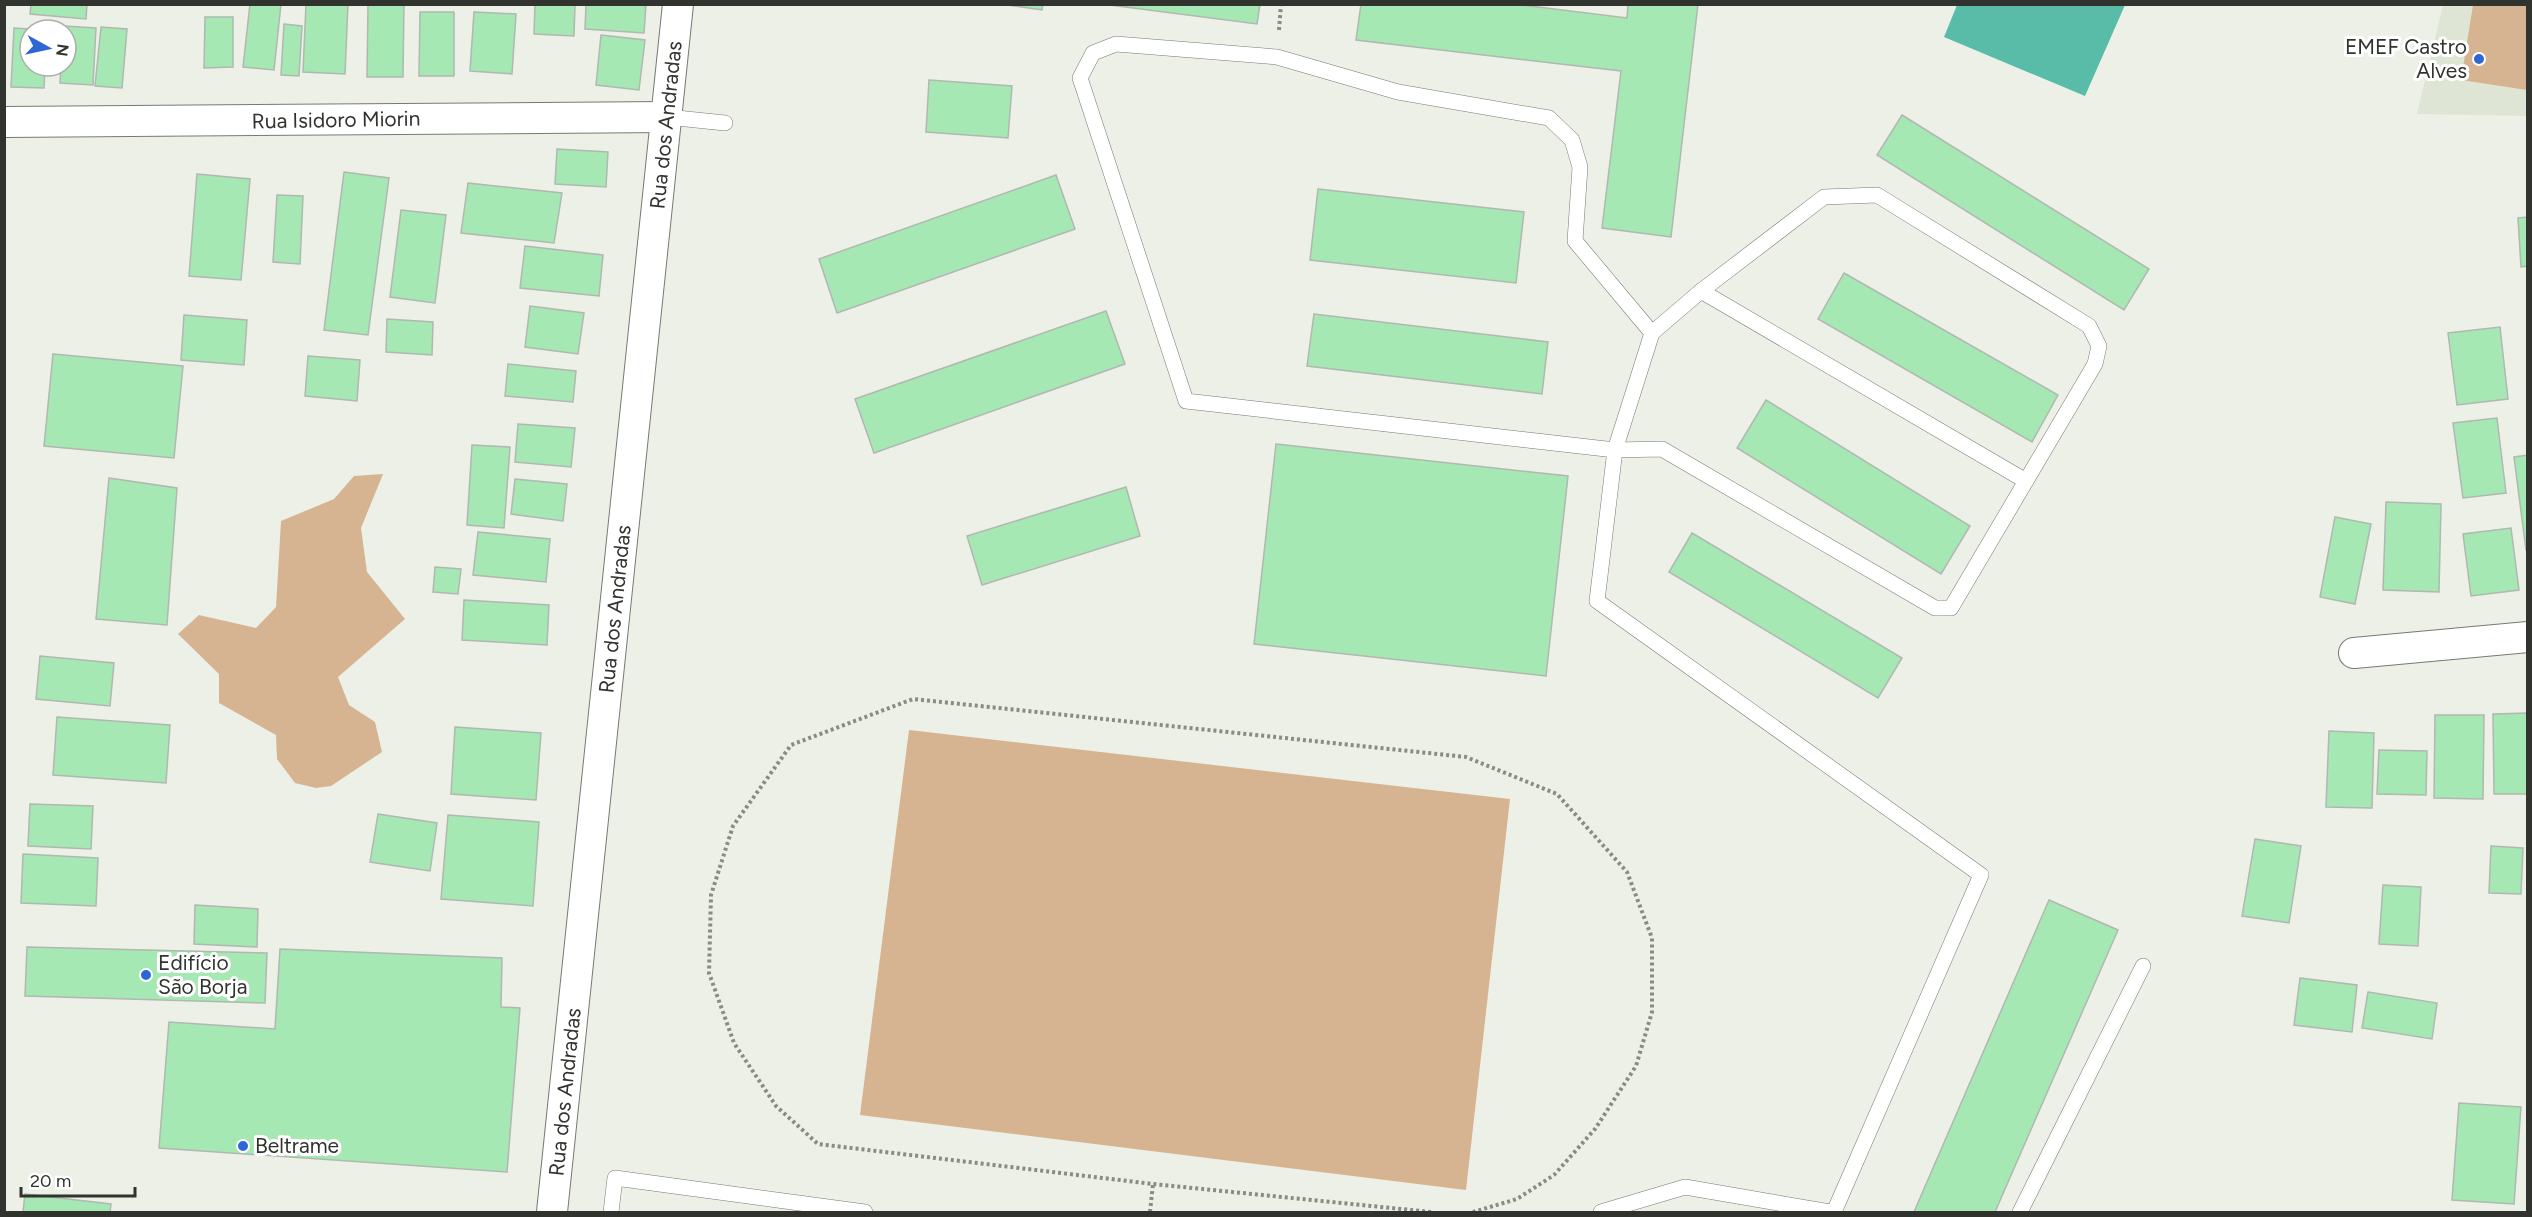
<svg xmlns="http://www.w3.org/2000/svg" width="2532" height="1217" font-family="Figtree,sans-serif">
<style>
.built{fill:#dfe5d5}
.green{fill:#d6b491}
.water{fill:#58bca8}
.building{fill:#a5e8b4;stroke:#b0b8b1;stroke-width:1.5}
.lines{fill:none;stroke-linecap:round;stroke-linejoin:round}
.lane-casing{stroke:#777a71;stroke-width:16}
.street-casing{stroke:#777a71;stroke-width:32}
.path{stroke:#898b85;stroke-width:4;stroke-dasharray:3 3;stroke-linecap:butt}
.lane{stroke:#fff;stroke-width:15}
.street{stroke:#fff;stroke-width:30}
.poi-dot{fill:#2e67d5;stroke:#fff;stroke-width:2}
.labels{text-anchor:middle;stroke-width:6;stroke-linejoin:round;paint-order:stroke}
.poi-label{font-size:21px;fill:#31332f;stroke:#fff;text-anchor:start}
.street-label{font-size:21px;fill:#31332f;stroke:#fff}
</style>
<rect width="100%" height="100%" fill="#edf0e6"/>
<path class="built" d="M2443,5H2527V116L2417,114Z"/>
<g class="green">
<path d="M2473,5H2527V90L2461,80Z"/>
<path d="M383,474L361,528L367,572L405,619L338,677L349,705L375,722L382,752L331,786L316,788L295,783L277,759L276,735L219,703V674L178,634L199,615L256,628L276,607L281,521L334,499L354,476Z"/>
<path d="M909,730L1510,799L1466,1190L860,1115Z"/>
</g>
<path class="water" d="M1957,5V4L2125,5L2085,96L1944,37Z"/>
<g class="building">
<path d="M31,4H87L86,19L30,14Z"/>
<path d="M250,4H281L274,70L243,67Z"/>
<path d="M306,4H348L345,74L303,72Z"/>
<path d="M368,4H404L403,77H367Z"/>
<path d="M535,4H575L574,36L534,34Z"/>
<path d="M586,4H646L644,33L585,29Z"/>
<path d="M1000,4H1043L1042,10Z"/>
<path d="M1102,4H1260L1257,24Z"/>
<path d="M1361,4H1513L1627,18L1628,4H1698L1671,237L1602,228L1621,71L1356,40Z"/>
<path d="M420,12H454V76H419Z"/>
<path d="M474,12L516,14L512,74L470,71Z"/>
<path d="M205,17H233V67L204,68Z"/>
<path d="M284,24L302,26L299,76L281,75Z"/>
<path d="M64,26L96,28L93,85L60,83L61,66H66Z"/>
<path d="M101,27L127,29L122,88L95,86Z"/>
<path d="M14,28L46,30H30V66H45L44,88L11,87Z"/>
<path d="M601,35L645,40L639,90L596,85Z"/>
<path d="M929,80L1012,86L1008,138L926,132Z"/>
<path d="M1902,115L2149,269L2124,310L1877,155Z"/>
<path d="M557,149L608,152L606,187L555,184Z"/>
<path d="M344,172L389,178L368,335L324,330Z"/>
<path d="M197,174L250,179L241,280L189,276Z"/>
<path d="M1056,175L1075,229L837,313L819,259Z"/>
<path d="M468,183L562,193L554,243L461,233Z"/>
<path d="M1318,189L1524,212L1516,283L1310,260Z"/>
<path d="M277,195L303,196L300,264L273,262Z"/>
<path d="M401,210L446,215L435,303L390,297Z"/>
<path d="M2528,217V266L2521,267L2518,218Z"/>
<path d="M525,246L603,255L599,296L520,288Z"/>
<path d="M1844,273L2058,395L2032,442L1818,319Z"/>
<path d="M530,306L584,313L578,354L525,347Z"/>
<path d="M1106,311L1125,364L874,453L855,399Z"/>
<path d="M1314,314L1548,342L1542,394L1307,366Z"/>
<path d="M184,315L247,320L244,365L181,360Z"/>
<path d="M387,319L433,322L432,355L386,352Z"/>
<path d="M2500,327L2508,399L2457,405L2448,333Z"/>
<path d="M53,354L183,366L174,458L44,446Z"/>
<path d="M308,356L360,360L357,401L305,396Z"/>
<path d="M508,364L576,371L573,402L505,396Z"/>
<path d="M1766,400L1970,526L1941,574L1737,448Z"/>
<path d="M2497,418L2506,493L2463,498L2453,423Z"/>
<path d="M518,424L575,428L571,467L515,462Z"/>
<path d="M1276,444L1568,476L1546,676L1254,644Z"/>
<path d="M472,445L510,447L504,528L467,525Z"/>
<path d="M2528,455V550H2526L2514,457Z"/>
<path d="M109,478L177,488L167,625L96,619Z"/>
<path d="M515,479L567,484L563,521L511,514Z"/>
<path d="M1126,487L1140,536L982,585L967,536Z"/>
<path d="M2386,502L2441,504L2439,592L2383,590Z"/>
<path d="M2335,517L2371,524L2355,604L2320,597Z"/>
<path d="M2511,528L2519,590L2471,596L2463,534Z"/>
<path d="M478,532L550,539L546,582L473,575Z"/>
<path d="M1692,533L1902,658L1878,698L1669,572Z"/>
<path d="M435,567L461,569L458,594L433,592Z"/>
<path d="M464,600L549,605L547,645L462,640Z"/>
<path d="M40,656L114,663L110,706L36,699Z"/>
<path d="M2528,713V794H2494L2493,714Z"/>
<path d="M2435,715H2484L2483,799L2434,798Z"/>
<path d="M57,717L170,725L166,783L53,775Z"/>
<path d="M455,727L541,733L536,800L451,794Z"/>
<path d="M2329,731L2374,733L2372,808L2326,807Z"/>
<path d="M2379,750L2427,751L2426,795L2377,794Z"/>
<path d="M30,804L93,806L91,849L28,846Z"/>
<path d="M378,814L437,823L430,871L370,862Z"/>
<path d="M448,815L539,822L533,906L441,899Z"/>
<path d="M2255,839L2301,846L2289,923L2242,916Z"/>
<path d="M2491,846L2523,848L2521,894L2489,893Z"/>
<path d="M23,854L98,858L96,906L21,903Z"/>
<path d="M2383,885L2421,887L2418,946L2379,944Z"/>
<path d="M2049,900L2118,930L1995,1212H1914Z"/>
<path d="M195,905L258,909L257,947L194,944Z"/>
<path d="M27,947L267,953L265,1003L25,996Z"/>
<path d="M280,949L502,958L501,1007L520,1008L507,1172L159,1148L169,1022L275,1029Z"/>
<path d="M2300,978L2357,985L2352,1032L2294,1025Z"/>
<path d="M2368,992L2437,1003L2432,1039L2362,1028Z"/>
<path d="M2459,1103L2521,1107L2514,1204L2452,1200Z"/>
<path d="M25,1194L111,1204L110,1212H23Z"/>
</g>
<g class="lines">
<g class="lane-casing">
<g id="lane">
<path d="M667,117L725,123"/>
<path d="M1701,291L2026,481"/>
<path d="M1652,333L1575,241L1580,167L1572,140L1549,118L1398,92L1277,57L1116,44L1093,53L1080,78L1186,401L1615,450L1662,449L1935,608H1951L2095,364L2099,346L2089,326L1877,195L1824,197L1701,291L1652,333L1615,450L1597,601L1981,875L1834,1212"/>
<path d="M611,1212L615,1178L865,1212"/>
<path d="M1601,1212L1685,1187L1830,1212"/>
<path d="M2020,1212L2143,966"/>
</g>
</g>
<g class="street-casing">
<g id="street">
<path d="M4,122L667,117"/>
<path d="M2354,653L2528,637"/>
<path d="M552,1212L678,4"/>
</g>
</g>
<g class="path">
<path d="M1279,30L1281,4"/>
<path d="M1150,1212L1153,1184"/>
<path d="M1431,1212L1153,1184L818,1144L776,1106L734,1043L709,973L711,895L733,826L791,745L913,699L1466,757L1557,794L1627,872L1652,938V1012L1636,1066L1595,1129L1554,1175L1517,1199L1473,1212"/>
</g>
<use href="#lane" class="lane"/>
<use href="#street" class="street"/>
</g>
<g class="poi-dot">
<circle cx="2479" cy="59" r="6"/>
<circle cx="146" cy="975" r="6"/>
<circle cx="243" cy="1146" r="6"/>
</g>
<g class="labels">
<g class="poi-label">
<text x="2467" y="54" text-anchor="end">EMEF Castro<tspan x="2467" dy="24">Alves</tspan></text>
<text x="158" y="970">Edifício<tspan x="158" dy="24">São Borja</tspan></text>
<text x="255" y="1153">Beltrame</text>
</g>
<g class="street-label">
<text transform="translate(336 120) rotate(-1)" y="7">Rua Isidoro Miorin</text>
<text transform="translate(666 125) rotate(-84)" y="7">Rua dos Andradas</text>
<text transform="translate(615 609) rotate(-84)" y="7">Rua dos Andradas</text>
<text transform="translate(565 1092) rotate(-84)" y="7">Rua dos Andradas</text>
</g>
</g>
<rect width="2532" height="1217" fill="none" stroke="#31332f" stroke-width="12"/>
<g transform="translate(48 48) rotate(98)"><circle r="28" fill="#ffffff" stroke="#adadac" stroke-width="1.5"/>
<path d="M0-4.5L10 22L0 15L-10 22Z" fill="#2e67d5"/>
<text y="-9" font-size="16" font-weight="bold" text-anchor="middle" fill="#31332f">N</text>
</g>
<path d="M21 1187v9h114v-9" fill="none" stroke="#31332f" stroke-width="3"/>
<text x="30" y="1187" font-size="18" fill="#31332f" stroke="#ffffff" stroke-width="4.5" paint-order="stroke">20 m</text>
</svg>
